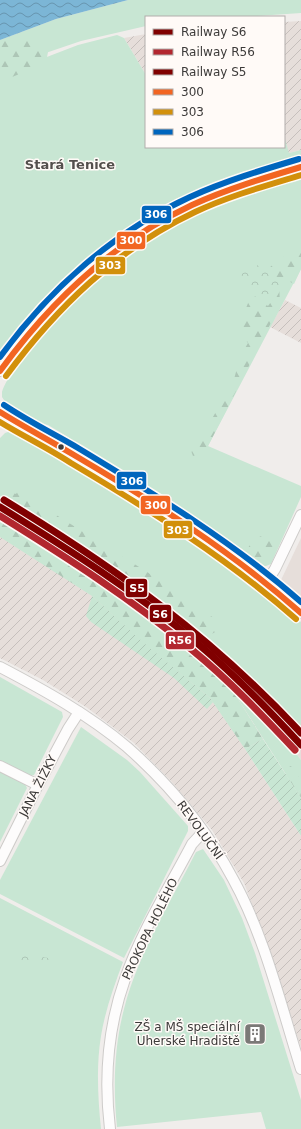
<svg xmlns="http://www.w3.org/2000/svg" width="301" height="1129" font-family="'DejaVu Sans',sans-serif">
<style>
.built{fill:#e6deda}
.industrial{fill:url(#industrial-furrows)}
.grass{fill:#c8e6d3}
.forest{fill:url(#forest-firs)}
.park{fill:url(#park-crowns)}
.garden{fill:url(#garden-furrows)}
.water{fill:url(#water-waves)}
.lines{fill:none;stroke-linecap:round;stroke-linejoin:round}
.minor-casing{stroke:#cdcbc9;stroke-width:12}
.minor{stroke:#fdfcfc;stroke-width:10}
.bus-1-casing{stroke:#fffaf7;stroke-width:9}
.bus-2-casing{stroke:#fffaf7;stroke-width:9}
.bus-3-casing{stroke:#fffaf7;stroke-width:9}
.bus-1{stroke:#f26522;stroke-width:6}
.bus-2{stroke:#d2900b;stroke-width:6}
.bus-3{stroke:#0065bd;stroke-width:6}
.rail-1-casing{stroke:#fffaf7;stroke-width:10}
.rail-2-casing{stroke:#fffaf7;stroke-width:10}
.rail-3-casing{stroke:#fffaf7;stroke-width:10}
.rail-1{stroke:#800000;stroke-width:7}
.rail-2{stroke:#b2272f;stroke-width:7}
.rail-3{stroke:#800000;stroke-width:7}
.bus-dot{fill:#3c3a39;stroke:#fffaf7;stroke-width:1.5}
.labels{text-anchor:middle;stroke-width:3;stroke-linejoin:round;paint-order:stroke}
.street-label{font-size:12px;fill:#3c3a39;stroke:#fffaf7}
.poi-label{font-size:12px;fill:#3c3a39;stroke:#fffaf7;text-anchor:end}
.neighbourhood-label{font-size:13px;font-weight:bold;fill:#534f4c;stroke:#fffaf7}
.line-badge{stroke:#fffaf7;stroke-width:1.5}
.badge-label{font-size:11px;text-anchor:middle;font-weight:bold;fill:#fff}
</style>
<defs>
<pattern id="industrial-furrows" width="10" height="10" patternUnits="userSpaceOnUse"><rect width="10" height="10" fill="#e6deda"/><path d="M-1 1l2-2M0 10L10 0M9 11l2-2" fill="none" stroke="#c6bfbc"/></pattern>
<pattern id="forest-firs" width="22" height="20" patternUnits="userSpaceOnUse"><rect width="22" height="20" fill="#c8e6d3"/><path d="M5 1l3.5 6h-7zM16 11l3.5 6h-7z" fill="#adc6b6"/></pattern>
<pattern id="park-crowns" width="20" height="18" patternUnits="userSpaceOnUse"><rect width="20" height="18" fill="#c8e6d3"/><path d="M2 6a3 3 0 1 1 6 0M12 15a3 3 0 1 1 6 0" fill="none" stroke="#adc6b6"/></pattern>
<pattern id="garden-furrows" width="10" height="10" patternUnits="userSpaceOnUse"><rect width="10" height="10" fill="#c8e6d3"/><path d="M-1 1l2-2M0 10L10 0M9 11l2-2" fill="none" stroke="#adc6b6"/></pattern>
<pattern id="water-waves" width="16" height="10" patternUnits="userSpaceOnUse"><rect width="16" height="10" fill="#7cb6d6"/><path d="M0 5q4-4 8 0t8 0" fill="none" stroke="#6795af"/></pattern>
</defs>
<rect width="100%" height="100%" fill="#f0edeb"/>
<g class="built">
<path d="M0,500L89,551L157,600L216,646L301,731V760L281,733L224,677L164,627L73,562L0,515Z"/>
<path d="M301,538V599L281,580Z"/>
</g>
<g class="industrial">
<path d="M301,21V150L289,153L284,147V22Z"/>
<path d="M146,34V75L124,38Z"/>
<path d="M285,300L301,308V343L270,327Z"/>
<path d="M0,515L73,562L164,627L224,677L263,739L245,749L301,836V1048L271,954L244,883L212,830L171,781L134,743L86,707L43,680L0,658Z"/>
</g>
<g class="grass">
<path d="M128,0H301V13L242,17H146V26L81,41L28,59L0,40L56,19Z"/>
<path d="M117,35L124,38L146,75V147H284V136L289,153L301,150V161C259,169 216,184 177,202C168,207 160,213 152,218C94,255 46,304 0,353V75L78,45Z"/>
<path d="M301,175V269L208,446L301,486V497L271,564L261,568L190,518L94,458L68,437L48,425L28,421L19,415L6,403L2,397V392C6,378 27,351 36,338C78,284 135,238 197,208C230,193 266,183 301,175Z"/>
<path d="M11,431H16C117,484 217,543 301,622V730L258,683L210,640L89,551L0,500V438L5,433Z"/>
<path d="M0,677L62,712L63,717L34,775L30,776L0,762Z"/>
<path d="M224,677L281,733L301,760V798Z"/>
<path d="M81,727L127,760L140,772L188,826V831L124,958L0,894V880Z"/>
<path d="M0,769L25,784L27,788L0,842Z"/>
<path d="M203,849L224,880L242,918L255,953L301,1100V1129H266L261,1112L117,1127C113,1088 114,1047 124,1009C138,954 170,903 196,852Z"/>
<path d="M0,898L123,962C114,986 105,1011 101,1036C96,1066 98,1099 101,1129H0Z"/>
</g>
<g class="forest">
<path d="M21,37C33,39 41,42 48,52L46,63L0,82V40Z"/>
<path d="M301,240V269L294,284L283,278L279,283L280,305L208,446L199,454L193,456L190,448L197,437L207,427L233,383L240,357L248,343L238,331C245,311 251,291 264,274C274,260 292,255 301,240Z"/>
<path d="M0,488L16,494L18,491L155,577L185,598L187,605L200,609L220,622C218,633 214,633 205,636L89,551L0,500Z"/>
<path d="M0,515L73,562L164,627L224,677L263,739L245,749L210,698L143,643L92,596L0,537Z"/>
<path d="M267,534L274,536L280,543L271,561H249C241,548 256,537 267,534Z"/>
<path d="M290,766L298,770L301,798L286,775Z"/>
</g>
<g class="park">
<path d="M262,263L282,287L268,306L248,291L241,274Z"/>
<path d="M13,952L54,959L57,962L55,965L13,960Z"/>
</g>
<g class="garden">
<path d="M92,596L145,644L210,698L213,702L207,709L174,678L91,622L86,616Z"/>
<path d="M263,739L301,798V836L245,749Z"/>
</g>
<path class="water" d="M0,0H128L56,19L0,40Z"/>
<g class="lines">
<g class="minor-casing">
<g id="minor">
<path d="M0,371C48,301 115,240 192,205C227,189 264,178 301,167"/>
<path d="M0,412C27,430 57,444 84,461C160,506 237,553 301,613"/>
<path d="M266,583L275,569L301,515"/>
<path d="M0,667C44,690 89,715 127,747C169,784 207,830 233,879C265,937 281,1006 301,1069"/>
<path d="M0,766L38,785"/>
<path d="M0,861L38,785L68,729L79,712"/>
<path d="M110,1129C104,1079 108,1027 125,979C141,932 169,888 192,844L203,832"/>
</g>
</g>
<use href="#minor" class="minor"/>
<g class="bus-1-casing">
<g id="bus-1">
<path d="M0,371C51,301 113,242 192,205C227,189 264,178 301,167"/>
<path d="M0,412C24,427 49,440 74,455C154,502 231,551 301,613"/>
</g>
</g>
<g class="bus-2-casing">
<g id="bus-2">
<path d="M6,376C57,307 117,249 195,212C229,196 265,186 301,175"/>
<path d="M0,422C23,436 48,448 71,463C150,510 227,558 296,619"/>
</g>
</g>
<g class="bus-3-casing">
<g id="bus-3">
<path d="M0,357C49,290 113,232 190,197C225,181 262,170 299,159"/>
<path d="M4,405C28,421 54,434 78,448C156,495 233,542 301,602"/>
</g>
</g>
<use href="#bus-1" class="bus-1"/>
<use href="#bus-2" class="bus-2"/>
<use href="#bus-3" class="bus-3"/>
<g class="rail-1-casing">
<path id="rail-1" d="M0,507C68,549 136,592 197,643C234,674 268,709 301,745"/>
</g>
<g class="rail-2-casing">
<path id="rail-2" d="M0,516C66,557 132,599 191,649C229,680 262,715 295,750"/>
</g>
<g class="rail-3-casing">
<path id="rail-3" d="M4,500C117,569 211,636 301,733"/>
</g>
<use href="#rail-1" class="rail-1"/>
<use href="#rail-2" class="rail-2"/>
<use href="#rail-3" class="rail-3"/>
</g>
<defs>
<g id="building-square" transform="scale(1.15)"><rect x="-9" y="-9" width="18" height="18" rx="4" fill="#7b7977" stroke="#fffaf7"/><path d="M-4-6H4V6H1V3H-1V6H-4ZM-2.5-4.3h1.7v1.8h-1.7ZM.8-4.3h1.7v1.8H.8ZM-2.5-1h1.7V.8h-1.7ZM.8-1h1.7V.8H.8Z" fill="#fff"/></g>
</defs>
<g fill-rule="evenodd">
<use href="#building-square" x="255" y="1034"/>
</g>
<circle class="bus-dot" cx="61" cy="447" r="3.5"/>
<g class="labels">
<g class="street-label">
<text transform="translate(38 786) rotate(-63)" y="4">JANA ŽIŽKY</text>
<text transform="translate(200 830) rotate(54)" y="4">REVOLUČNÍ</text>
<text transform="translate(150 929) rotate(-64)" y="4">PROKOPA HOLÉHO</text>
</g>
<g class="poi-label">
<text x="240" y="1031">ZŠ a MŠ speciální<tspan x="240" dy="14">Uherské Hradiště</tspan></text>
</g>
<g class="neighbourhood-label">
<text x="70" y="169">Stará Tenice</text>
</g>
</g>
<g class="line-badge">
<rect x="141" y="205" width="31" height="19" rx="4" fill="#0065bd"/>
<rect x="116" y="231" width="30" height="19" rx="4" fill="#f26522"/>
<rect x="95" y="256" width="31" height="19" rx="4" fill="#d2900b"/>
<rect x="116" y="471" width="31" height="19" rx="4" fill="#0065bd"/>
<rect x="140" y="495" width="31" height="20" rx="4" fill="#f26522"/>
<rect x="163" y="520" width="30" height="19" rx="4" fill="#d2900b"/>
<rect x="125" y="578" width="23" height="20" rx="4" fill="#800000"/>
<rect x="149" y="604" width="23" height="19" rx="4" fill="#800000"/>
<rect x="165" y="631" width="30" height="19" rx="4" fill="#b2272f"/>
</g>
<g class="badge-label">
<text x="156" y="218">306</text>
<text x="131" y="244">300</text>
<text x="110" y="269">303</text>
<text x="132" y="485">306</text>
<text x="156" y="509">300</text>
<text x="178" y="534">303</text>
<text x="137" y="592">S5</text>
<text x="160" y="618">S6</text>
<text x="180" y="644">R56</text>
</g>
<rect x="145" y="16" width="140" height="132" fill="#fffaf7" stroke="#b1adab"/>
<rect x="153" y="29" width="20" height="6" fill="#800000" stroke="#b1adab"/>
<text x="181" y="36" font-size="12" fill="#3c3a39">Railway S6</text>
<rect x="153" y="49" width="20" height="6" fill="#b2272f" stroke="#b1adab"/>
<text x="181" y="56" font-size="12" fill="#3c3a39">Railway R56</text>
<rect x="153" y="69" width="20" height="6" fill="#800000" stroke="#b1adab"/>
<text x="181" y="76" font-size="12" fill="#3c3a39">Railway S5</text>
<rect x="153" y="89" width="20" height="6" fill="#f26522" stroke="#b1adab"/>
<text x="181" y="96" font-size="12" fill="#3c3a39">300</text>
<rect x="153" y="109" width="20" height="6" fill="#d2900b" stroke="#b1adab"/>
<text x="181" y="116" font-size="12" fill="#3c3a39">303</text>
<rect x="153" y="129" width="20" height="6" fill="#0065bd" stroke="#b1adab"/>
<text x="181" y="136" font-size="12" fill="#3c3a39">306</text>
</svg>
